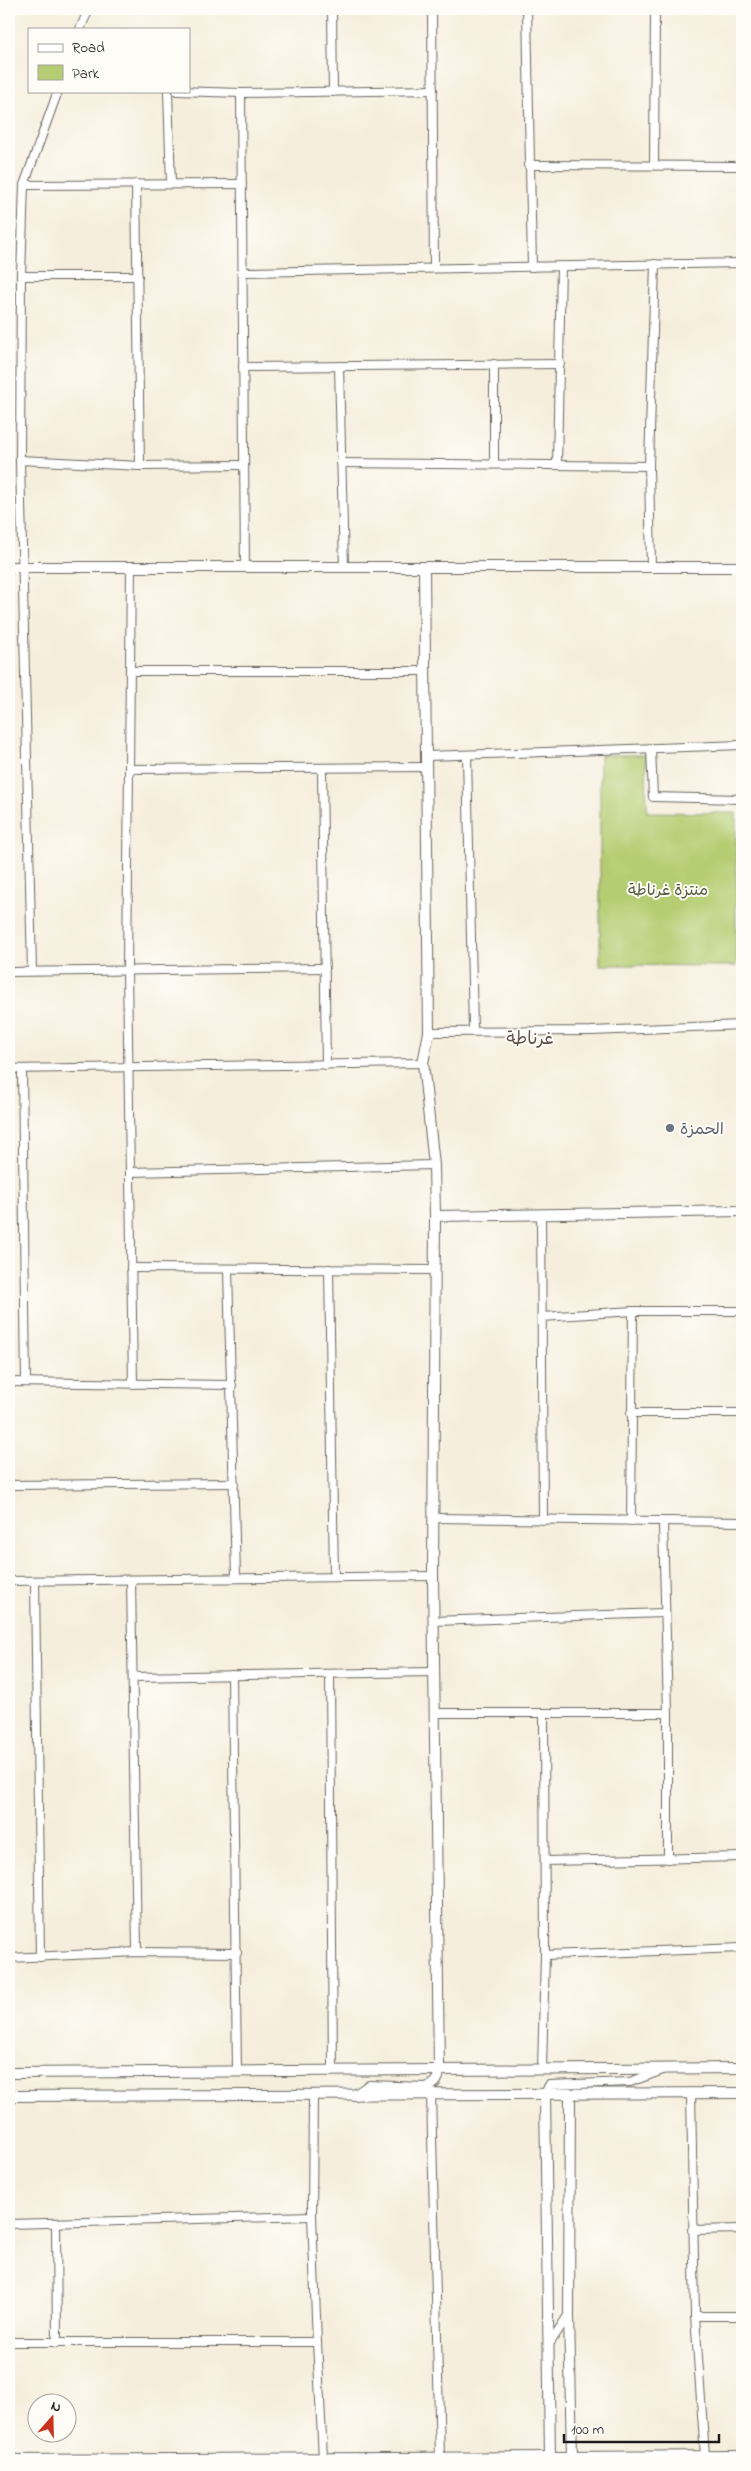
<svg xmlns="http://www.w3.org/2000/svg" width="751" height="2471" font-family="'Indie Flower','Playpen Sans Arabic',sans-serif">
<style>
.green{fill:#b5cd72;stroke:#687447}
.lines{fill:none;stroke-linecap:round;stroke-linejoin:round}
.minor-casing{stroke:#68665f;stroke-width:10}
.tertiary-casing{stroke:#68665f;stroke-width:12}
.minor{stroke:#fff;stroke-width:8}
.tertiary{stroke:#fff;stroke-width:10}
.worship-dot{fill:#6b7280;stroke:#fdfcf7;stroke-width:2}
.labels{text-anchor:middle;stroke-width:4;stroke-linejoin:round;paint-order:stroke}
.park-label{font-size:16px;fill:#525a3a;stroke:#fdfcf7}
.worship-label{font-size:16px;fill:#5b616d;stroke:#fdfcf7;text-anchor:start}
.neighbourhood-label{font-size:18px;fill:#625048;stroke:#fdfcf7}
</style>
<rect width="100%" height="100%" fill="#fdfcf7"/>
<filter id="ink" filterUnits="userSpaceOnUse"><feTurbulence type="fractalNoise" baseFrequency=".02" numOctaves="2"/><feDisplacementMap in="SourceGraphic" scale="10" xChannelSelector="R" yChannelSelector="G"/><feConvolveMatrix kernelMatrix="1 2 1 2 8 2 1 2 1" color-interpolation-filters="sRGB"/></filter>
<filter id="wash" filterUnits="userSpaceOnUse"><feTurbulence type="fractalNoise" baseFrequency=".0096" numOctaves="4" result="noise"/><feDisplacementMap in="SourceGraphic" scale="20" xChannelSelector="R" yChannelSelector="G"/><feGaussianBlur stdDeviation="1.12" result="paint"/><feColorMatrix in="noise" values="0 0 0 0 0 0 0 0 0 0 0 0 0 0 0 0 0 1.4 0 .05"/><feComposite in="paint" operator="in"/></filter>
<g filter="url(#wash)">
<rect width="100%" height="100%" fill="#f6eedc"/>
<path class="green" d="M600,755H646L647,812L736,813V966L600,965Z"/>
</g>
<g filter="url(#ink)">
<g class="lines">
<g class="minor-casing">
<g id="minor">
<path d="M332,9L333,92"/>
<path d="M432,9L434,268"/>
<path d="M527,9L532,267"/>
<path d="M80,29L89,9"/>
<path d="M168,91L171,184"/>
<path d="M177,91L241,93L433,90"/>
<path d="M241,93L245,568"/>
<path d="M528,165L742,166"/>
<path d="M654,165L655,9"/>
<path d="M136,184L140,466"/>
<path d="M24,185L242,184"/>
<path d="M242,272L742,263"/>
<path d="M21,276H138"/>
<path d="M494,364V464"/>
<path d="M339,366L344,568"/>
<path d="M243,367L560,364"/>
<path d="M20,460L140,466L244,465"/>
<path d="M341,463L649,466"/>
<path d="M557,465L561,266"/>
<path d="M131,568L127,969L133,1384"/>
<path d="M651,568L649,466L655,264"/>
<path d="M130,671H425"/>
<path d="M651,748L653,797L742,799"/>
<path d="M467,755L473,1030"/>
<path d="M427,756L742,745"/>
<path d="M322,768L326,1065"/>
<path d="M129,769L427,767"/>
<path d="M32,971L20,460L21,276L24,185L58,91"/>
<path d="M9,972L325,968"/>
<path d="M429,1032L591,1031L742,1025"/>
<path d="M9,1069L423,1063"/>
<path d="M22,1069L26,1382"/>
<path d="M130,1172L434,1165"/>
<path d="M541,1214L543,1520"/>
<path d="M131,1268L435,1270"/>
<path d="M228,1269L236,1578"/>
<path d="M329,1269L334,1577"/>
<path d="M542,1317L633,1311H742"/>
<path d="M9,1382L232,1385"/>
<path d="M631,1413H742"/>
<path d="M9,1485L234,1483"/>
<path d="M433,1518L742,1522"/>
<path d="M631,1521L633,1311"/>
<path d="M663,1522L668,1713V1859"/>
<path d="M131,1580L137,1952"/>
<path d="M9,1581L433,1576"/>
<path d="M35,1581L40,1957"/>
<path d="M433,1621L664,1613"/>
<path d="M330,1674L333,2071"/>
<path d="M232,1675L237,2071"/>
<path d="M133,1677L434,1672"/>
<path d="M435,1713H668"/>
<path d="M544,1713L545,1955L742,1948"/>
<path d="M545,1861L742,1857"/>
<path d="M9,1958L137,1952L237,1953"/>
<path d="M542,2069L545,1955"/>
<path d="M691,2093L695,2316L705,2456"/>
<path d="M431,2094L440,2458"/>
<path d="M545,2094L549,2085L630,2082L663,2070"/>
<path d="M9,2224L312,2216"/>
<path d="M56,2224L57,2343"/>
<path d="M692,2230L742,2229"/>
<path d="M695,2316H742"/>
<path d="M9,2342H317L312,2216L313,2095"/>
<path d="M317,2342L323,2458"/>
<path d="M548,2346L569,2314"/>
</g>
</g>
<g class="tertiary-casing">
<g id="tertiary">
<path d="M9,567H742"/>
<path d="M435,1216L742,1211"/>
<path d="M9,2073L742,2068"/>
<path d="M545,2094L550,2457"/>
<path d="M570,2094L569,2314L572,2457"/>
<path d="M355,2095L369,2086L426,2088C435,2084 439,2080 439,2070L433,1576L435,1216L434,1165L423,1063L429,1032L424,568"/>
<path d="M9,2096L742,2093"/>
<path d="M9,2460L742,2456"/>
</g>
</g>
<use href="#minor" class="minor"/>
<use href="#tertiary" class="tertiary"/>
</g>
</g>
<circle class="worship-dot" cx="670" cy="1128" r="5"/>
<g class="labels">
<g class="park-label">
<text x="668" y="895">منتزة غرناطة</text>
</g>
<g class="worship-label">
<text x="680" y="1134">الحمزة</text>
</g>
<g class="neighbourhood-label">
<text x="530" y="1044">غرناطة</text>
</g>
</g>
<rect width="751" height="2471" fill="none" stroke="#fdfcf7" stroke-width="30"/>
<rect x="28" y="28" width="162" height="65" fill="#fdfcf7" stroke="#a3a29f"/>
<rect x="38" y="44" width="25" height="8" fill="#ffffff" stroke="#a3a29f"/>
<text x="72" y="52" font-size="15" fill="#1c1c1c">Road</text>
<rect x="38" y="65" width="25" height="15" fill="#b5cd72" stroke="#a3a29f"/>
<text x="72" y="78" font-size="15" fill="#1c1c1c">Park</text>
<g transform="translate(52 2418) rotate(20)"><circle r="24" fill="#fdfcf7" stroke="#a3a29f"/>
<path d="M0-4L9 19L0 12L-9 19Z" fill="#c8321e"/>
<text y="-8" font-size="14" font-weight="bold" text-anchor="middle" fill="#1c1c1c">N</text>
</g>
<path d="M564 2434v8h155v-8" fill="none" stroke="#1c1c1c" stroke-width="2.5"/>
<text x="571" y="2434" font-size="15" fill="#1c1c1c" stroke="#fdfcf7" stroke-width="4" paint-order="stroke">100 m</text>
</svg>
